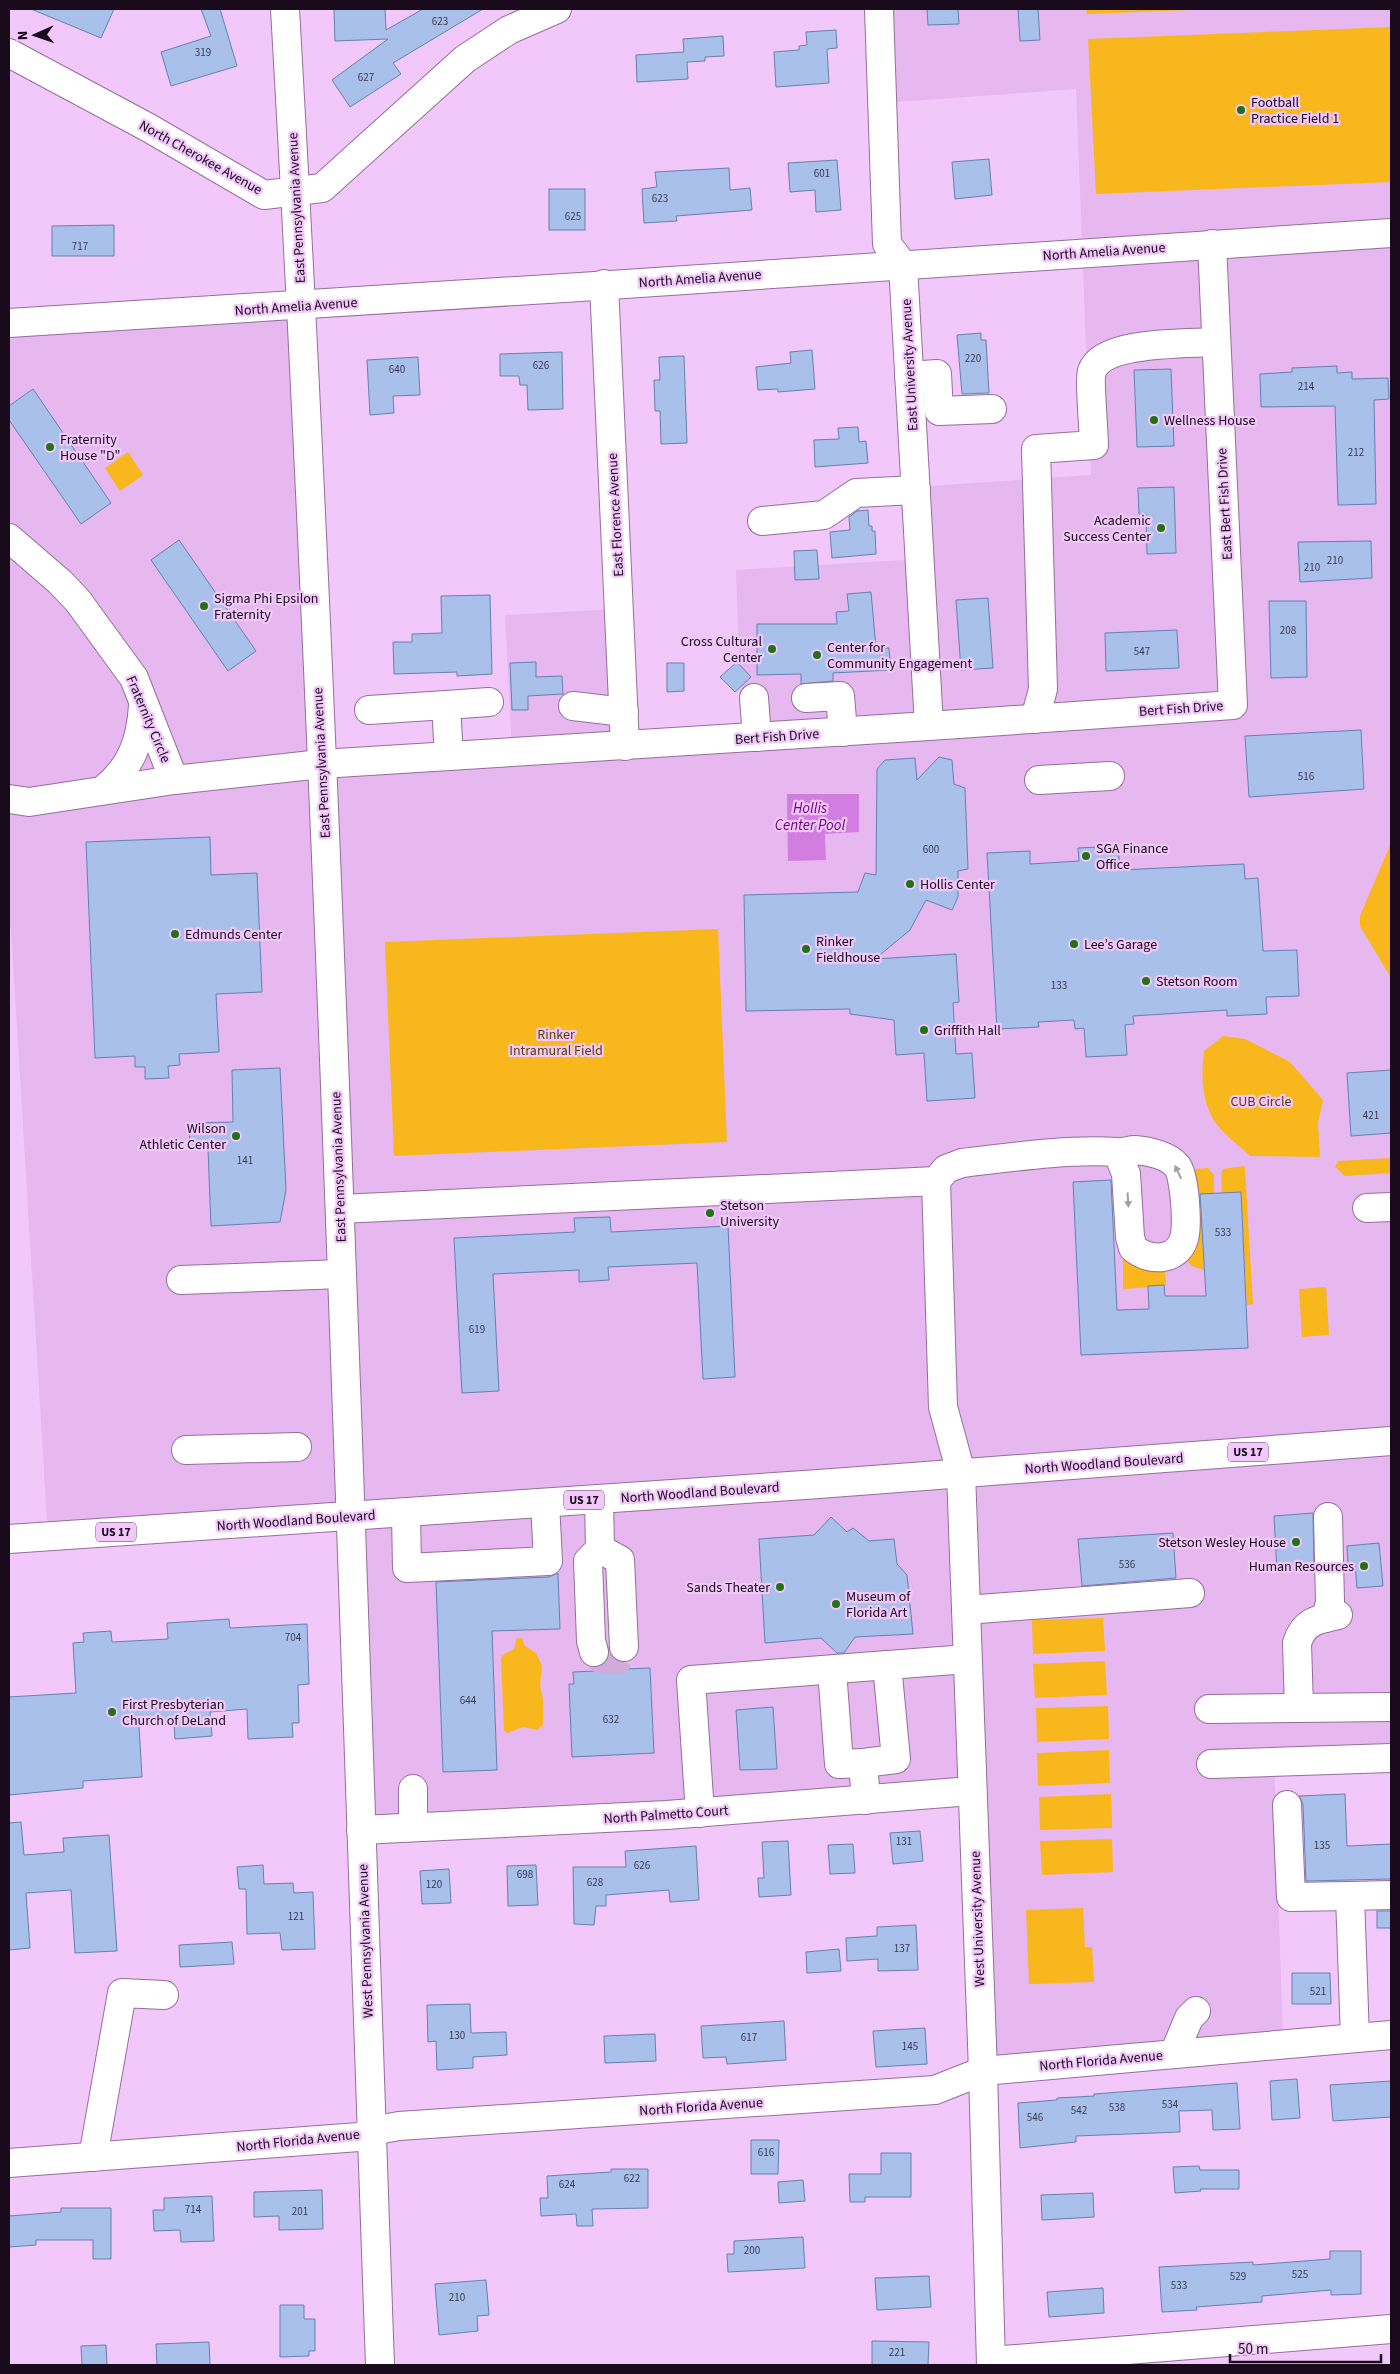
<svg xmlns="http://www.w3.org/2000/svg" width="1400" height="2374" font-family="'Source Sans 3',sans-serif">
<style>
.built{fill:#e7b7ef}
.green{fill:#f9b71e}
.water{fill:#d27ee1}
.building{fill:#a8c0ea;stroke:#6581b2}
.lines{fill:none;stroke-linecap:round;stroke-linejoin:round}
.minor-tunnel{stroke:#d1abd9;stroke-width:28;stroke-dasharray:28 14;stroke-linecap:butt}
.minor-casing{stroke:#956e9c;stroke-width:30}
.major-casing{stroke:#956e9c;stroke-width:30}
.minor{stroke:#fff;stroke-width:28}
.major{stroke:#fff;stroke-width:28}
.oneway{fill:#a39da4}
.poi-dot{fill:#227117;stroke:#f2c7fa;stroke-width:2}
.labels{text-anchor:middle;stroke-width:4.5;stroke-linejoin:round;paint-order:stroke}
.number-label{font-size:11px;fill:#3d3850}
.shield{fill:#f2c7fa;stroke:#5a435f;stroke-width:1}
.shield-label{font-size:12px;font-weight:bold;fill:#190a1c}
.poi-label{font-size:14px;fill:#190a1c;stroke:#f2c7fa;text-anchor:start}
.street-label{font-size:14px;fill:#190a1c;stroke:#f2c7fa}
.park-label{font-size:14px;fill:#5b4107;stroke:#f2c7fa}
.water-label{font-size:15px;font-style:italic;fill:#740085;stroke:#f2c7fa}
</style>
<rect width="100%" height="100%" fill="#f2c7fa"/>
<path class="built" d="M879,9H1391V1752L1274,1758L1283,2044L983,2071L971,1792L361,1830L350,1517L48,1537L11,928H9V324L301,307L321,764L512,752L505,615L619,609L626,746L742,738L736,570L920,559L916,487L1091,475L1076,89L882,103Z"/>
<g class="green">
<path d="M1086,9H1215L1087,14Z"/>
<path d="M1391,27V182L1096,194L1088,39Z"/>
<path d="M128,452L143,475L120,491L105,468Z"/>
<path d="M1391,843V978L1360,926V916Z"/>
<path d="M718,929L727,1142L394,1156L385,942Z"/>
<path d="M1223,1036L1245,1039L1290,1062L1323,1100L1318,1123L1320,1157L1250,1156C1240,1146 1227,1137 1218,1126C1201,1104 1201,1076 1204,1051Z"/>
<path d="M1391,1158V1173L1345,1176L1335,1167L1338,1161Z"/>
<path d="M1244,1166L1245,1169L1253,1304L1247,1305L1241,1193L1222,1194L1221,1174L1223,1169Z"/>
<path d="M1208,1168L1214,1175V1194L1200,1195L1204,1270L1192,1266L1183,1257L1190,1172L1194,1169Z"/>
<path d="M1123,1253L1165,1268L1166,1286L1123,1289Z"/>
<path d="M1326,1287L1329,1335L1302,1337L1299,1289Z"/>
<path d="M1103,1618L1105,1651L1033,1654L1032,1620Z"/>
<path d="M517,1638H522L525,1646L536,1653L542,1666L540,1686L543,1699V1724L538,1730L523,1727L507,1733L504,1730L501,1658L504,1654L514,1649Z"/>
<path d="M1105,1661L1107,1695L1035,1698L1033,1664Z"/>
<path d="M1108,1706L1109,1739L1037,1742L1036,1708Z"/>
<path d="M1109,1750L1110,1783L1038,1786L1037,1753Z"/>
<path d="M1111,1794L1112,1828L1040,1830L1039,1797Z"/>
<path d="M1112,1839L1113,1872L1042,1875L1040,1841Z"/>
<path d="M1083,1908L1085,1947H1092L1094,1982L1029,1984L1026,1910Z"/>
</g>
<path class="water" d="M787,794H859V832L825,834L826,860L788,861Z"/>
<g class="building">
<path d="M31,9H114L101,38Z"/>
<path d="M201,9H220L237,66L171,86L161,52L211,36Z"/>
<path d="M334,9H385L386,30L423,9H483L393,63L401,74L350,107L332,80L388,39L335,41Z"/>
<path d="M927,9H958L959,24L928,25Z"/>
<path d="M1018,9H1038L1040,40L1020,41Z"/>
<path d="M836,30L837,48L827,49L829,83L776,87L774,52L799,50V46L807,45L806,32Z"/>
<path d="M723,36L724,56L705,57V61L687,62L688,79L637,82L636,55L684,52L683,39Z"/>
<path d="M989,159L992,195L955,199L952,162Z"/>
<path d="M837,160L841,210L816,212L815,190L790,192L788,163Z"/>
<path d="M729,168L730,190L750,188L752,210L676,216L677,221L644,223L642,189L657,187L655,172Z"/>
<rect x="549" y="189" width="36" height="41"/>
<path d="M114,225V256H52V226Z"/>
<path d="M981,333V340H986L989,393L962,394L957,335Z"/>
<path d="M812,350L815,389L778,392V389L758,390L756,367L791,363L790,352Z"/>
<path d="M562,352L563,409L528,410L527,385H520L519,376H500V354Z"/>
<path d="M684,356L687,443L661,444L660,411H655L654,380H660L659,357Z"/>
<path d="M418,357L420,395L393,396L394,413L370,415L367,360Z"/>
<path d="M1337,366V373L1352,372V379L1388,378L1389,399L1374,400L1376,504L1338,505L1335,406L1261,407L1260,374L1292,372V368Z"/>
<path d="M1171,369L1174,446L1137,447L1134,370Z"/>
<path d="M33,389L111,503L81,524L9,420V406Z"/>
<path d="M858,427L859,442L866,441L868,463L815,467L814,440L839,439L838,428Z"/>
<path d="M1174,487L1176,553L1147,554L1146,514H1139L1138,488Z"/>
<path d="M868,510L869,526H872V531H875L876,554L832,558L830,532L850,530L849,517L857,511Z"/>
<path d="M179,540L256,651L228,671L151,560Z"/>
<path d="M1371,541L1372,578L1300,582L1298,542Z"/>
<path d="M817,550L819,579L795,580L794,551Z"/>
<path d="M871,592L876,648H889L891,670L833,673V681L801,684V674L757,675V624H837L836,612L849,611L847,594Z"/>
<path d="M490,595L492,674L457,676V672L394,674L393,642H412V634L442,633L441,596Z"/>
<path d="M988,598L993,668L961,670L956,600Z"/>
<path d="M1269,601H1306L1307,677L1271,678Z"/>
<path d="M1177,630L1179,668L1106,671L1105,633Z"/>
<path d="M536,662V677L562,676L563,694L528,696V710H512L510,663Z"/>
<path d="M737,662L751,677L735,692L720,677Z"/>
<path d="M667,663H684V691L667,692Z"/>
<path d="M1361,730L1364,789L1249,797L1245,736Z"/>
<path d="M939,757L952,760L954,784L965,788L968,869L958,871V897L952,910L926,900L910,930L875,959L956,954L959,1002L953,1003L956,1054L972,1053L975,1098L927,1101L924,1053L896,1055L894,1020L850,1014V1009L746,1011L744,895L858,892L865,873L876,875L877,769L885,760L915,758L917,780Z"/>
<path d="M210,837L211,875L257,873L262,992L216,994L219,1052L179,1054L180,1065L168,1066L169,1078L145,1079V1067H135V1056L95,1058L86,842Z"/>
<path d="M1118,846L1120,870L1244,864L1245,879L1258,878L1263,951L1297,950L1299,996L1266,997L1267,1014L1227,1016V1010L1133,1016L1134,1024L1125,1025L1127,1055L1086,1057L1084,1028L1075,1029L1074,1020L1038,1022L1039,1027L997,1029L987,853L1030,851V864L1079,861L1078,848Z"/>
<path d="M280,1068L286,1190L280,1222L211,1226L208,1149H190L189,1123L233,1122L232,1070Z"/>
<path d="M1391,1070V1133L1351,1136L1347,1073Z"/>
<path d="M1111,1180L1117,1310L1149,1309L1148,1286L1164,1285L1165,1296H1206L1200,1194L1241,1192L1248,1348L1081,1355L1073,1182Z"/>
<path d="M610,1217L611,1232L728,1226L735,1377L703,1379L697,1263L608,1267L609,1280L579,1282V1270L493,1274L499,1391L462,1393L454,1238L575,1232L574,1218Z"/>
<path d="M1313,1513L1314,1568L1277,1571L1274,1516Z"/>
<path d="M831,1517L847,1532L853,1528L869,1541L894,1539L897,1564L907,1575L913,1634L855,1637L844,1653H837L821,1638L765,1643L759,1539L814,1535Z"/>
<path d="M1173,1533L1176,1578L1082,1586L1078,1539Z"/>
<path d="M1379,1543L1383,1586L1357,1588L1355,1564L1348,1565L1347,1546Z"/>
<path d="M558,1573L560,1629L492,1631L497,1770L443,1772L436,1582L549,1577Z"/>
<path d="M229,1619L230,1628L307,1624L309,1684L298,1685L299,1723H292L293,1737L248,1739L247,1709L210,1712L212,1736L175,1739L174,1724L139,1726L142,1777L83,1781V1788L9,1795V1697L76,1693L73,1643L84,1642L83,1633L111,1631L112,1642L168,1639L167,1623Z"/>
<path d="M609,1650L616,1661L624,1663L625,1669L650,1668L654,1753L572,1757L569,1684H574L573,1672L595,1671V1667L605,1663L609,1656Z"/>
<path d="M773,1707L777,1769L740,1770L736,1710Z"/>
<path d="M1345,1794L1347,1846L1391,1844V1879L1306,1881L1303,1804L1299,1796Z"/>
<path d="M21,1822L24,1855L64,1852L63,1838L109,1835L117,1951L75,1953L71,1890L26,1893L30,1948L9,1950V1823Z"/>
<path d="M920,1831L923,1861L893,1864L890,1833Z"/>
<path d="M788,1841L791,1895L759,1897L758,1878H764L762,1842Z"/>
<path d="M853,1844L855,1873L830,1874L828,1845Z"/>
<path d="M696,1846L699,1900L670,1902L669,1890L606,1895V1906H596L594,1925L574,1924L573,1867H626L625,1851Z"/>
<path d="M263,1865L264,1884L293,1883L294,1893L313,1892L315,1949L282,1950L280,1933L247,1934L246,1889H239L237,1867Z"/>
<path d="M536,1865L538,1905L508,1906L507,1866Z"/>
<path d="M449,1869L451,1903L422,1904L420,1871Z"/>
<rect x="1377" y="1911" width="14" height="17"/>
<path d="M916,1925L918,1970L878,1971V1959L847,1961L846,1938L877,1936V1927Z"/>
<path d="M232,1942L234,1964L180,1967L179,1945Z"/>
<path d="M839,1949L841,1971L807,1973L806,1952Z"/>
<path d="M1292,1973H1330L1331,2004H1292Z"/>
<path d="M470,2004L471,2033L506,2032L507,2055L473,2057V2068L437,2070L436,2041L428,2042L427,2005Z"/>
<path d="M784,2021L786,2060L727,2064L726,2057L703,2058L701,2026Z"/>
<path d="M925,2028L927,2064L876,2067L873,2031Z"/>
<path d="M655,2034L656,2061L605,2063L604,2036Z"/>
<path d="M1297,2079L1300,2118L1272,2120L1270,2081Z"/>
<path d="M1391,2081V2117L1333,2121L1330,2085Z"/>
<path d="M1237,2083L1240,2129L1213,2130L1212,2110L1179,2111L1180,2132L1076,2136V2142L1020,2148L1018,2103L1057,2100V2098L1094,2096V2094Z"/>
<path d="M751,2140H779L778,2174H751Z"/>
<path d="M881,2153H911V2197H865V2202H850L849,2174H881Z"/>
<path d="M1199,2166L1200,2170H1239V2189H1200L1201,2191L1175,2193L1173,2167Z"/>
<path d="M611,2169H648V2208L592,2209L593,2226H577L576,2214L541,2216L540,2198H548L547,2176L611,2172Z"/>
<path d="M803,2180L805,2201L779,2203L778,2182Z"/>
<path d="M322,2190L323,2229L279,2230V2216L254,2217V2192Z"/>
<path d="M1093,2193L1094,2217L1042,2220L1041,2195Z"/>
<path d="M212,2196L214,2241L181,2242L180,2230L154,2231L153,2210H164V2198Z"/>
<path d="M61,2208H111V2259H93V2240H36V2245L9,2247V2216L61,2212Z"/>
<path d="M803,2237L805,2268L728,2272L727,2254H734V2241Z"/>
<path d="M1330,2251H1361V2294L1331,2295V2290L1262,2296V2302L1196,2307L1197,2310L1162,2312L1159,2267L1253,2262V2265L1330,2259Z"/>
<path d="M929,2276L931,2307L877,2310L875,2278Z"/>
<path d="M486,2280L489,2315L477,2316L478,2331L439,2335L435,2284Z"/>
<path d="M1103,2288L1104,2313L1049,2317L1047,2292Z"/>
<path d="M280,2305H304V2319H315V2351H309V2356L280,2357Z"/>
<path d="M872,2341L929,2342L928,2365H872Z"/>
<path d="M209,2342L210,2365H157L156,2344Z"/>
<path d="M106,2345L107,2365H82L81,2346Z"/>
</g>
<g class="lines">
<path class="minor-tunnel" d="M594,1652L602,1660H618L624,1647"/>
<g class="minor-casing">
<g id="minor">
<path d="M285,9C330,794 352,1580 380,2365"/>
<path d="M879,9L887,244L903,265L929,726"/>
<path d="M9,53L149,128L264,195L322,188L465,59L509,30L557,9"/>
<path d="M604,284L625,746"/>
<path d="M909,376L937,374L939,411L992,409"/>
<path d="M762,521L824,515L856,493L916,490"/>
<path d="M9,538L60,582L78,601L134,678L174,780L29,802L9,799"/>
<path d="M754,698L757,737"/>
<path d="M806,698L840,696L843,732"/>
<path d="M446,705L489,702"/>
<path d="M573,706L624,712"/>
<path d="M369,710L446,705L449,756"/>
<path d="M1035,719L1043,689L1036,449L1094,445C1094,432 1089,379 1092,371C1103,340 1189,344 1216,342"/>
<path d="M174,780L321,764L929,726L1233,705L1212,244"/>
<path d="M1039,780L1110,776"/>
<path d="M103,790C131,768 141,741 143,705"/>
<path d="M936,1181L946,1169L962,1163C1013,1157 1066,1149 1117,1152C1123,1153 1129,1150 1135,1150C1148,1151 1168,1155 1177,1166C1185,1176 1187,1221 1185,1234C1181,1261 1151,1263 1133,1248L1130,1237L1126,1174L1118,1153"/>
<path d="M1367,1208L1391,1207"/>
<path d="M340,1209L936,1181L943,1407L961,1473L983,2071L991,2365"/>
<path d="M181,1280L342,1274"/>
<path d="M186,1450L297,1447"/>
<path d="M406,1513L407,1568L548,1561L545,1503"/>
<path d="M600,1549L620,1560L624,1647"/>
<path d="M966,1610L1190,1593"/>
<path d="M1326,1618L1330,1602L1328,1517"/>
<path d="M594,1652L591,1641L588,1561L600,1549L599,1499"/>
<path d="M832,1670L839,1764L863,1763L866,1800"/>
<path d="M1299,1708L1297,1643C1304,1621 1318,1619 1338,1615"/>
<path d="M1209,1709L1391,1707"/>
<path d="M863,1763L896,1759L887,1665"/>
<path d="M1211,1764L1391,1758"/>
<path d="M413,1789V1827"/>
<path d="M1287,1805L1291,1897L1350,1896"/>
<path d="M700,1813L691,1680L967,1659"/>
<path d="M361,1830L667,1815L971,1791"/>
<path d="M1355,2038L1350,1896L1391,1895"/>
<path d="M1174,2054L1189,2018L1196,2011"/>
<path d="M93,2157L122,1993L164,1995"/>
<path d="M9,2163L359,2137L372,2131L399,2126L935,2090L983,2071L1391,2035"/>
<path d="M991,2361L1391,2329"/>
</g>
</g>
<g class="major-casing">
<g id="major">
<path d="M9,323C470,297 930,261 1391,233"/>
<path d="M9,1539L819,1484L1391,1441"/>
</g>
</g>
<use href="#minor" class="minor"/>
<use href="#major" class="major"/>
</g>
<defs><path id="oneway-solid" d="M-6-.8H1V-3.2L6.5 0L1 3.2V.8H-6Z" transform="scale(1.25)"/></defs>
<g class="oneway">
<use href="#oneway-solid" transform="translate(1178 1172) rotate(-115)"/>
<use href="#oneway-solid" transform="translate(1128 1200) rotate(87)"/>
</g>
<g class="poi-dot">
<circle cx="1241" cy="110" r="5"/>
<circle cx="1154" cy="420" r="5"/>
<circle cx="50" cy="447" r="5"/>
<circle cx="1161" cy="528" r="5"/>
<circle cx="204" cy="606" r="5"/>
<circle cx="772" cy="649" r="5"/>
<circle cx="817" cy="655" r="5"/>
<circle cx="1086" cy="856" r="5"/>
<circle cx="910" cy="884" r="5"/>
<circle cx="175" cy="934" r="5"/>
<circle cx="1074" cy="944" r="5"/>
<circle cx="806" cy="949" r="5"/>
<circle cx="1146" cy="981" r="5"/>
<circle cx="924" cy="1030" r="5"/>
<circle cx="236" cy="1136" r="5"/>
<circle cx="710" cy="1213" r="5"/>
<circle cx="1296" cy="1542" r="5"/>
<circle cx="1364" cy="1566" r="5"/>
<circle cx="780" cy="1587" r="5"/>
<circle cx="836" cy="1604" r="5"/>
<circle cx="112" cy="1712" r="5"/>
</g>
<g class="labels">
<g class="number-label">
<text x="440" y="25">623</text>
<text x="203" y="56">319</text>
<text x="366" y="81">627</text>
<text x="822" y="177">601</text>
<text x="660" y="202">623</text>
<text x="573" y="220">625</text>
<text x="80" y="250">717</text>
<text x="973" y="362">220</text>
<text x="541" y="369">626</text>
<text x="397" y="373">640</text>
<text x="1306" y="390">214</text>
<text x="1356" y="456">212</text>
<text x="1335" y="564">210</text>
<text x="1312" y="571">210</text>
<text x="1288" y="634">208</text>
<text x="1142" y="655">547</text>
<text x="1306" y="780">516</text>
<text x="931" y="853">600</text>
<text x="1059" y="989">133</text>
<text x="1371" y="1119">421</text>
<text x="245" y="1164">141</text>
<text x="1223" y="1236">533</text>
<text x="477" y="1333">619</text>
<text x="1127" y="1568">536</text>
<text x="293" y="1641">704</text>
<text x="468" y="1704">644</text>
<text x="611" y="1723">632</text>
<text x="904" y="1845">131</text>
<text x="1322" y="1849">135</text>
<text x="642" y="1869">626</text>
<text x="525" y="1878">698</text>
<text x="595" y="1886">628</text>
<text x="434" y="1888">120</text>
<text x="296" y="1920">121</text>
<text x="902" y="1952">137</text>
<text x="1318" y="1995">521</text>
<text x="457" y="2039">130</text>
<text x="749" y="2041">617</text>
<text x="910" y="2050">145</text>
<text x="1170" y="2108">534</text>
<text x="1117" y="2111">538</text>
<text x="1079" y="2114">542</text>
<text x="1035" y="2121">546</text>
<text x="766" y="2156">616</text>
<text x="632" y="2182">622</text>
<text x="567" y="2188">624</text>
<text x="193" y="2213">714</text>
<text x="300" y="2215">201</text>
<text x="752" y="2254">200</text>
<text x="1300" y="2278">525</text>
<text x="1238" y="2280">529</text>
<text x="1179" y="2289">533</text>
<text x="457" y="2301">210</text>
<text x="897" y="2356">221</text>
</g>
<g class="shield">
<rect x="1228" y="1442.5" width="40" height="19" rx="4"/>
<rect x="564" y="1490.5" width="40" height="19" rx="4"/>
<rect x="96" y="1522.5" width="40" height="19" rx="4"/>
</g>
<g class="shield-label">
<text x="1248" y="1456">US 17</text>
<text x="584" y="1504">US 17</text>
<text x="116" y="1536">US 17</text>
</g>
<g class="poi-label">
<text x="1251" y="107">Football<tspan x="1251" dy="16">Practice Field 1</tspan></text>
<text x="1164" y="425">Wellness House</text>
<text x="60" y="444">Fraternity<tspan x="60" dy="16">House "D"</tspan></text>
<text x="1151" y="525" text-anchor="end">Academic<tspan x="1151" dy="16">Success Center</tspan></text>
<text x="214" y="603">Sigma Phi Epsilon<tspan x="214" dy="16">Fraternity</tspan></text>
<text x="762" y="646" text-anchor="end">Cross Cultural<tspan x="762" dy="16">Center</tspan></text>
<text x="827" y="652">Center for<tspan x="827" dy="16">Community Engagement</tspan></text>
<text x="1096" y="853">SGA Finance<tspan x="1096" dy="16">Office</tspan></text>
<text x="920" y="889">Hollis Center</text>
<text x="185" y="939">Edmunds Center</text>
<text x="816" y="946">Rinker<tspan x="816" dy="16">Fieldhouse</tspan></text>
<text x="1084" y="949">Lee’s Garage</text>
<text x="1156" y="986">Stetson Room</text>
<text x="934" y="1035">Griffith Hall</text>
<text x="226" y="1133" text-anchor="end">Wilson<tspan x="226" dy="16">Athletic Center</tspan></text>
<text x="720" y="1210">Stetson<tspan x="720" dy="16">University</tspan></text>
<text x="1286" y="1547" text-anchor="end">Stetson Wesley House</text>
<text x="1354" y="1571" text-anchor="end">Human Resources</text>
<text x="770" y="1592" text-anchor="end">Sands Theater</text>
<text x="846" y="1601">Museum of<tspan x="846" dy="16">Florida Art</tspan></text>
<text x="122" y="1709">First Presbyterian<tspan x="122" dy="16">Church of DeLand</tspan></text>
</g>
<g class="street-label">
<text transform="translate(201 157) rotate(29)" y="5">North Cherokee Avenue</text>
<text transform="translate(296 208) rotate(-93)" y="5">East Pennsylvania Avenue</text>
<text transform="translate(1104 251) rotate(-4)" y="5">North Amelia Avenue</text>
<text transform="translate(700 278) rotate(-4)" y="5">North Amelia Avenue</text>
<text transform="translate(296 306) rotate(-4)" y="5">North Amelia Avenue</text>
<text transform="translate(909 365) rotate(-93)" y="5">East University Avenue</text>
<text transform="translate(1224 504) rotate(-93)" y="5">East Bert Fish Drive</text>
<text transform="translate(615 515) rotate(-93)" y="5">East Florence Avenue</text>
<text transform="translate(1181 708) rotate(-4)" y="5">Bert Fish Drive</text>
<text transform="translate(149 719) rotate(67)" y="5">Fraternity Circle</text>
<text transform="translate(777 736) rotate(-4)" y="5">Bert Fish Drive</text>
<text transform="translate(321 763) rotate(-93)" y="5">East Pennsylvania Avenue</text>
<text transform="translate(338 1167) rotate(-92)" y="5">East Pennsylvania Avenue</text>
<text transform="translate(1104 1463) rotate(-4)" y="5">North Woodland Boulevard</text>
<text transform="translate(700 1492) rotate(-4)" y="5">North Woodland Boulevard</text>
<text transform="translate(296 1520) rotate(-4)" y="5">North Woodland Boulevard</text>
<text transform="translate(666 1814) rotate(-4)" y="5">North Palmetto Court</text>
<text transform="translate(977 1919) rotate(-92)" y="5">West University Avenue</text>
<text transform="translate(365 1941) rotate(-92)" y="5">West Pennsylvania Avenue</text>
<text transform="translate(1101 2060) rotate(-5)" y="5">North Florida Avenue</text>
<text transform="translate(701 2106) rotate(-4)" y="5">North Florida Avenue</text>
<text transform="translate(298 2140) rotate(-6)" y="5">North Florida Avenue</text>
</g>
<g class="park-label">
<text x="556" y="1039">Rinker<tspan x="556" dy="16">Intramural Field</tspan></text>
<text x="1261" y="1106">CUB Circle</text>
</g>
<g class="water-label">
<text x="810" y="813">Hollis<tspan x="810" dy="17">Center Pool</tspan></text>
</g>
</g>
<rect width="1400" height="2374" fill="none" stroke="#190a1c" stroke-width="20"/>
<g transform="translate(35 35) rotate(268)" stroke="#f2c7fa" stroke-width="4" paint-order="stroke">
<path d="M0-4L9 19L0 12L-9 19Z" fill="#190a1c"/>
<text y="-8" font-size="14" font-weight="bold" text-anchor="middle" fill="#190a1c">N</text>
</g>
<path d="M1230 2354v8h151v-8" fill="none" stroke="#190a1c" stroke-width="2.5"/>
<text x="1238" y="2354" font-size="15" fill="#190a1c" stroke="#f2c7fa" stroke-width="4" paint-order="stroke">50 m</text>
</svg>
